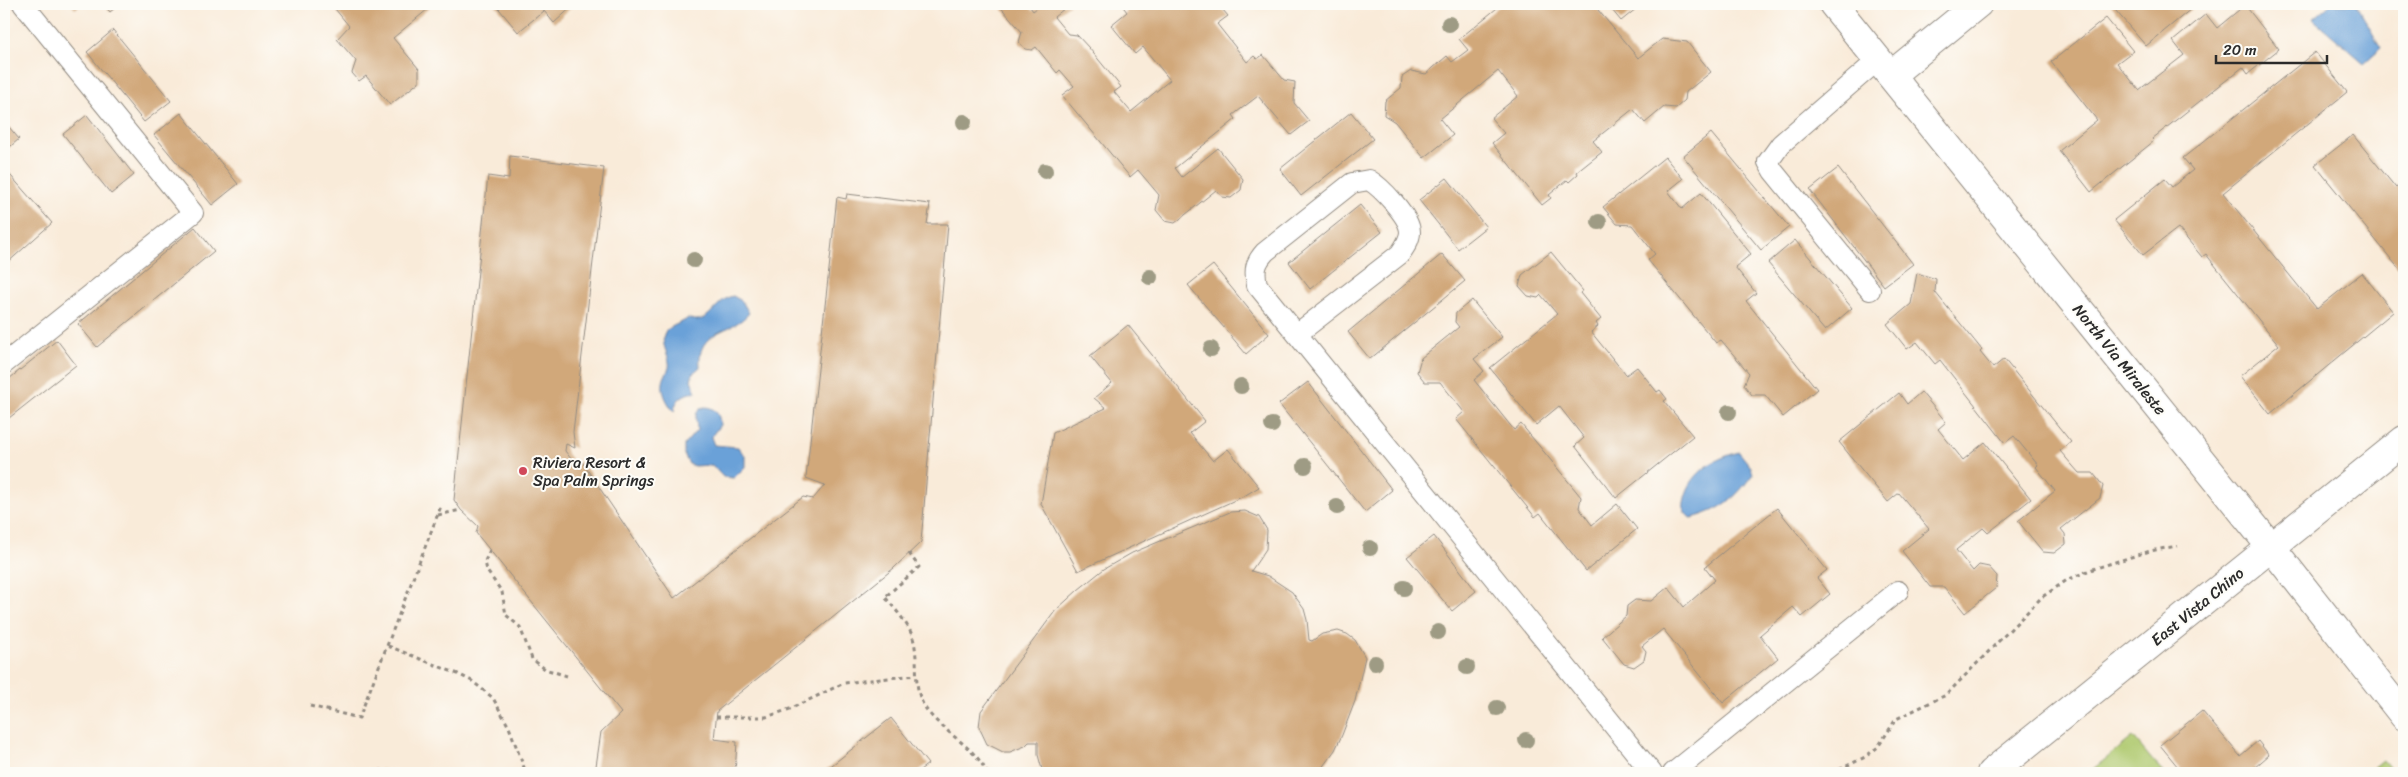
<svg xmlns="http://www.w3.org/2000/svg" width="2408" height="777" font-family="Sriracha,sans-serif">
<style>
.green{fill:#afc96e;stroke:#6d7a4c}
.water{fill:#6ba1d8;stroke:#4b6682}
.building{fill:#d1a87a}
.lines{fill:none;stroke-linecap:round;stroke-linejoin:round}
.service-casing{stroke:#928b82;stroke-width:22}
.minor-casing{stroke:#928b82;stroke-width:30}
.primary-casing{stroke:#928b82;stroke-width:30}
.path{stroke:#928b82;stroke-width:3;stroke-dasharray:4 4;stroke-linecap:butt}
.service{stroke:#fff;stroke-width:20}
.minor{stroke:#fff;stroke-width:28}
.primary{stroke:#fff;stroke-width:28}
.tree{fill:#9e9b84}
.poi-dot{fill:#d1495b;stroke:#fdfcf7;stroke-width:2}
.labels{text-anchor:middle;stroke-width:4;stroke-linejoin:round;paint-order:stroke}
.street-label{font-size:16px;fill:#2b2b2b;stroke:#fdfcf7}
.poi-label{font-size:16px;fill:#2b2b2b;stroke:#fdfcf7;text-anchor:start}
</style>
<rect width="100%" height="100%" fill="#fdfcf7"/>
<filter id="ink" filterUnits="userSpaceOnUse"><feTurbulence type="fractalNoise" baseFrequency=".02" numOctaves="2"/><feDisplacementMap in="SourceGraphic" scale="10" xChannelSelector="R" yChannelSelector="G"/><feConvolveMatrix kernelMatrix="1 2 1 2 8 2 1 2 1" color-interpolation-filters="sRGB"/></filter>
<filter id="wash" filterUnits="userSpaceOnUse"><feTurbulence type="fractalNoise" baseFrequency=".0096" numOctaves="4" result="noise"/><feDisplacementMap in="SourceGraphic" scale="20" xChannelSelector="R" yChannelSelector="G"/><feGaussianBlur stdDeviation="1.12" result="paint"/><feColorMatrix in="noise" values="0 0 0 0 0 0 0 0 0 0 0 0 0 0 0 0 0 1.4 0 .05"/><feComposite in="paint" operator="in"/></filter>
<g filter="url(#wash)">
<rect width="100%" height="100%" fill="#f9ebd9"/>
<g class="green">
<path d="M2133,737L2163,773H2088Z"/>
<path d="M2383,760L2394,773H2367Z"/>
</g>
<g class="water">
<path d="M2331,4H2356L2381,48L2364,63L2313,19Z"/>
<path d="M733,296L742,301L749,313C733,334 696,328 700,367L693,373L691,380L696,392C684,393 675,399 674,412C666,401 659,389 665,376C668,370 670,368 669,362C668,353 661,344 664,335C666,326 682,324 688,318C709,328 715,299 733,296Z"/>
<path d="M704,407C715,407 720,414 720,425L711,437L714,445L738,447L745,456V467L734,478L723,477L712,465L694,466L689,464L684,455V445L697,430C697,420 692,412 704,407Z"/>
<path d="M1739,452L1751,467L1753,474C1735,499 1722,510 1692,518C1684,514 1683,511 1684,502C1689,474 1712,459 1739,452Z"/>
</g>
<g id="blocks">
<g class="building">
<path d="M71,4H82L75,9Z"/>
<path d="M103,4H120L110,12Z"/>
<path d="M331,4H434L393,38L419,69V82L390,105L366,76L359,81L352,73L356,61L337,39L349,26Z"/>
<path d="M495,4H575L554,23L544,11L518,32Z"/>
<path d="M998,4H1028L1033,11L1042,4H1070L1054,17L1068,34L1077,35L1089,48L1121,87L1114,92L1131,112L1170,80L1143,47L1135,54L1111,25L1127,12L1121,4H1218L1228,16L1217,24L1247,62L1254,56L1257,59L1263,55L1284,80L1295,82L1294,103L1309,121L1291,135L1258,96L1233,115L1236,119L1175,168L1182,177L1218,148L1243,179L1241,190L1231,198L1222,197L1216,190L1175,223L1165,221L1156,210L1159,195L1138,170L1130,177L1062,95L1074,86L1060,70L1057,73L1036,47L1032,50L1025,49L1019,42L1022,32Z"/>
<path d="M1502,4H1593L1638,58L1662,39L1687,42L1711,72L1686,92L1685,100L1676,108L1664,107L1645,123L1633,109L1593,141L1602,152L1577,172L1578,174L1569,182L1567,180L1549,195L1551,198L1542,205L1492,143L1504,133L1491,118L1518,96L1498,71L1440,119L1453,135L1424,158L1395,122L1384,115L1385,101L1401,88L1402,77L1411,71L1426,74L1447,56L1452,62L1468,50L1459,39Z"/>
<path d="M1607,4H1642L1621,21Z"/>
<path d="M2110,4H2197L2146,46Z"/>
<path d="M2245,5L2279,49L2248,74L2243,67L2152,139L2154,141L2091,192L2059,151L2097,120L2051,62L2106,18L2133,51L2117,63L2139,90L2184,55L2173,41L2206,14L2217,28Z"/>
<path d="M113,30L171,101L144,122L87,52Z"/>
<path d="M2315,52L2347,92L2223,193L2317,309L2362,273L2393,312L2270,414L2240,376L2279,345L2209,258L2206,254L2202,257L2178,228L2143,255L2114,220L2165,179L2172,187L2193,170L2183,158Z"/>
<path d="M1351,112L1373,139L1301,196L1280,169Z"/>
<path d="M181,113L238,184L212,205L154,135Z"/>
<path d="M87,115L134,175L111,194L63,134Z"/>
<path d="M4,121L19,139L4,152Z"/>
<path d="M1711,133L1789,227L1761,250L1683,156Z"/>
<path d="M2353,135L2396,188L2404,181V275L2315,165Z"/>
<path d="M510,156L604,168L573,432L575,448L566,444L565,451L575,464L582,462L674,598L803,497L813,499L825,485L806,478L837,197L846,199L847,194L930,204L927,224H948L921,542L894,568L717,711L714,739L737,742L735,773H595L601,732L621,713L476,533L478,526L461,510L454,500L488,176L509,179Z"/>
<path d="M1665,157L1683,179L1668,191L1682,209L1701,193L1751,254L1735,267L1756,293L1746,301L1817,389L1783,417L1765,395H1752L1744,385L1749,373L1721,340L1716,343L1648,260L1655,254L1632,225L1617,224L1603,207Z"/>
<path d="M4,168L52,223L6,264L4,261Z"/>
<path d="M1838,168L1913,264L1884,286L1810,190Z"/>
<path d="M1447,178L1486,227L1458,249L1419,200Z"/>
<path d="M1360,205L1382,232L1310,289L1289,262Z"/>
<path d="M195,227L214,251L97,347L78,324Z"/>
<path d="M1795,240L1852,308L1825,331L1768,263Z"/>
<path d="M1551,252L1583,291L1580,293L1601,319L1596,323L1598,326L1591,332L1626,375L1637,367L1657,392L1660,390L1667,399L1664,401L1693,436L1616,498L1575,446L1584,438L1559,406L1536,425L1490,368L1557,314L1541,295L1538,298L1528,296L1519,286L1522,275Z"/>
<path d="M1442,254L1465,281L1370,359L1348,332Z"/>
<path d="M1213,265L1269,334L1246,354L1188,285Z"/>
<path d="M1917,273L1936,279L1935,292L1982,350L1980,352L1993,368L2004,359L2071,442L2060,451L2079,473H2093L2103,486L2100,498L2061,529L2065,534L2066,544L2054,553L2043,552L2018,521L2055,491L2036,467L2038,465L2014,436L2005,443L1940,360L1935,364L1917,342L1907,349L1887,324L1911,304Z"/>
<path d="M1472,300L1502,337L1474,359L1484,371L1474,380L1514,430L1521,424L1581,497L1579,508L1592,525L1617,504L1637,529L1586,571L1540,513L1535,517L1456,419L1464,412L1440,382H1425L1417,372L1421,358L1459,327L1455,322L1456,313Z"/>
<path d="M1128,325L1205,421L1190,433L1213,461L1228,449L1259,487L1244,496L1078,571L1041,504L1053,433L1106,408L1094,398L1112,383L1090,356Z"/>
<path d="M57,340L76,365L4,422V383Z"/>
<path d="M1308,382L1392,490L1365,512L1279,404Z"/>
<path d="M1921,392L1946,422L1938,429L1963,460L1985,442L2031,499L1988,533L1983,528L1956,550L1973,571L1979,565L1989,567L1997,576L1996,588L1965,613L1944,587H1930L1902,551L1929,529L1899,493L1888,502L1839,442L1899,393L1907,404Z"/>
<path d="M1777,508L1827,570L1817,578L1830,594L1802,617L1793,607L1760,635L1778,658L1723,703L1663,629L1642,646L1646,651L1644,660L1634,667L1624,664L1602,637L1626,616L1627,606L1635,600L1651,601L1668,587L1684,607L1715,580L1705,567Z"/>
<path d="M1245,511L1259,517L1267,530L1266,549L1251,571L1268,576L1292,592L1304,609L1307,620L1309,640L1312,641L1322,634L1338,631L1347,634L1355,640L1365,657L1355,701L1342,735L1335,750L1318,773H1043L1038,755V742H1029L1025,746L1010,752H1003L987,744L979,727L981,711L1056,610L1078,590L1104,569L1132,553L1230,512Z"/>
<path d="M1434,536L1476,591L1452,611L1407,557Z"/>
<path d="M2202,711L2240,756L2258,741L2269,755L2254,768L2258,773H2183L2160,745Z"/>
<path d="M891,718L928,764L916,773H822Z"/>
<path d="M381,769L395,773H374Z"/>
</g>
</g>
</g>
<g filter="url(#ink)">
<use href="#blocks" fill-opacity="0" stroke="#928b82" stroke-width="1"/>
<g class="lines">
<g class="service-casing">
<g id="service">
<path d="M1870,290L1773,171L1768,162L1781,144L1878,60"/>
<path d="M1297,334L1400,254C1404,248 1410,240 1410,232C1410,217 1381,187 1369,180L1352,183L1265,252C1255,263 1254,270 1257,285L1652,773"/>
<path d="M4,364L193,213L23,4"/>
<path d="M1673,773L1898,591"/>
</g>
</g>
<g class="minor-casing">
<g id="minor">
<path d="M1833,4L2271,547L2404,716"/>
<path d="M1891,75L1978,4"/>
</g>
</g>
<g class="primary-casing">
<path id="primary" d="M1991,773L2404,440"/>
</g>
<g class="path">
<path d="M438,515L461,510"/>
<path d="M490,550L485,561L487,571L502,592L506,615L520,627L532,659L545,669L567,676"/>
<path d="M909,553L919,567L885,597C895,609 908,623 913,638C920,661 911,688 926,709C943,733 975,746 987,773"/>
<path d="M388,646L458,674L472,681L493,698L509,727L526,773"/>
<path d="M310,706L359,718L441,506"/>
<path d="M716,717H766L790,709L844,683L916,675"/>
<path d="M1832,773L1865,757L1878,747L1896,719L1946,695L2042,597L2067,580L2090,570L2150,551L2177,546"/>
</g>
<use href="#service" class="service"/>
<use href="#minor" class="minor"/>
<use href="#primary" class="primary"/>
</g>
<g class="tree">
<circle cx="1449" cy="24" r="8"/>
<circle cx="964" cy="122" r="8"/>
<circle cx="1045" cy="171" r="8"/>
<circle cx="1599" cy="222" r="8"/>
<circle cx="694" cy="260" r="8"/>
<circle cx="1150" cy="277" r="8"/>
<circle cx="1211" cy="349" r="8"/>
<circle cx="1241" cy="386" r="8"/>
<circle cx="1729" cy="412" r="8"/>
<circle cx="1272" cy="425" r="8"/>
<circle cx="1305" cy="466" r="8"/>
<circle cx="1337" cy="507" r="8"/>
<circle cx="1370" cy="548" r="8"/>
<circle cx="1404" cy="588" r="8"/>
<circle cx="1438" cy="632" r="8"/>
<circle cx="1375" cy="663" r="8"/>
<circle cx="1467" cy="667" r="8"/>
<circle cx="1497" cy="708" r="8"/>
<circle cx="1526" cy="740" r="8"/>
</g>
</g>
<circle class="poi-dot" cx="523" cy="471" r="5"/>
<g class="labels">
<g class="street-label">
<text transform="translate(2120 359) rotate(51)" y="6">North Via Miraleste</text>
<text transform="translate(2197 606) rotate(-39)" y="6">East Vista Chino</text>
</g>
<g class="poi-label">
<text x="533" y="468">Riviera Resort &amp;<tspan x="533" dy="18">Spa Palm Springs</tspan></text>
</g>
</g>
<rect width="2408" height="777" fill="none" stroke="#fdfcf7" stroke-width="20"/>
<path d="M2216 55v8h111v-8" fill="none" stroke="#2b2b2b" stroke-width="2.5"/>
<text x="2223" y="55" font-size="15" fill="#2b2b2b" stroke="#fdfcf7" stroke-width="4" paint-order="stroke">20 m</text>
</svg>
